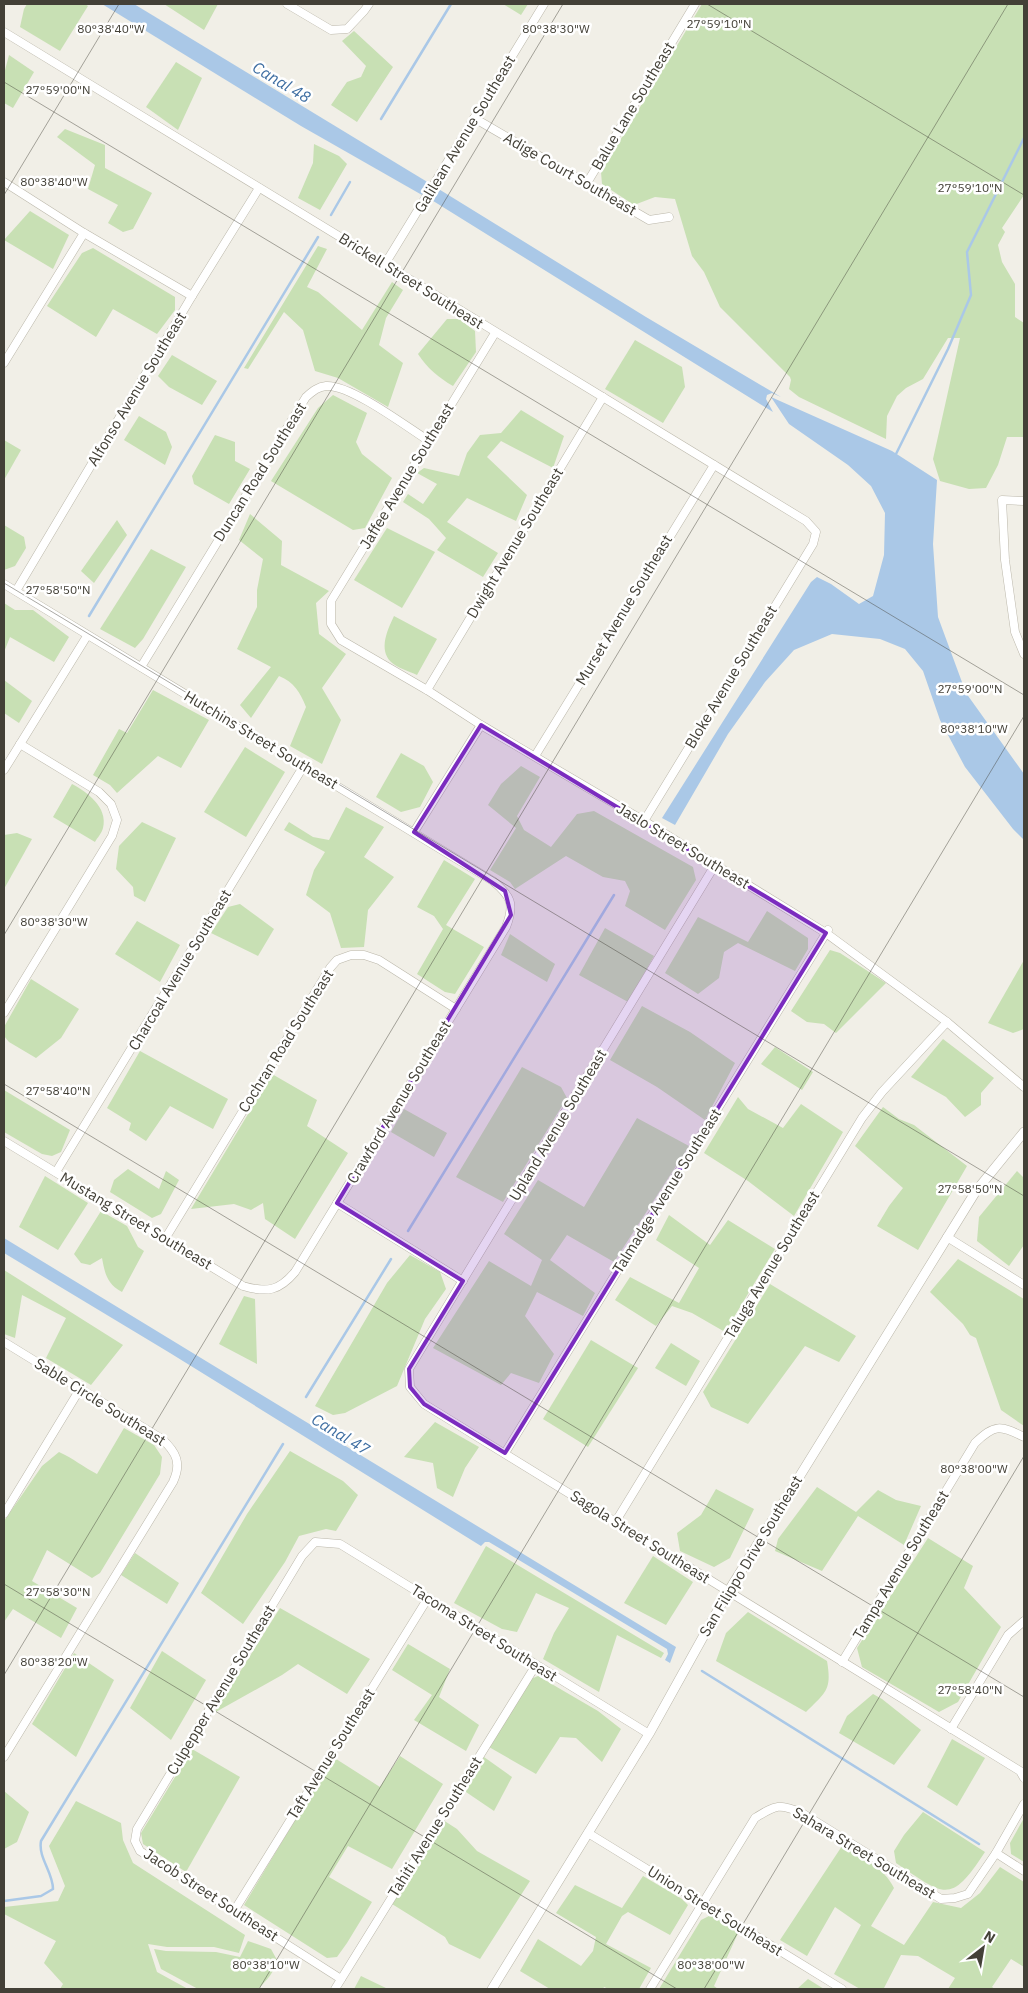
<svg xmlns="http://www.w3.org/2000/svg" width="1028" height="1993" font-family="'IBM Plex Sans',sans-serif">
<style>
.green{fill:#c8e0b4}
.water{fill:#aac8e7}
.lines{fill:none;stroke-linecap:round;stroke-linejoin:round}
.stream{stroke:#aac8e7;stroke-width:2.5}
.minor-casing{stroke:#bbb7aa;stroke-width:9}
.tertiary-casing{stroke:#bbb7aa;stroke-width:10}
.minor{stroke:#fff;stroke-width:8}
.tertiary{stroke:#fff;stroke-width:9}
.marked{fill:#7b2cbf;fill-opacity:0.2;stroke:#7b2cbf;stroke-width:4;stroke-linejoin:round}
.ticks{fill:none;stroke:#434037;stroke-width:1;stroke-opacity:0.45}
.labels{text-anchor:middle;stroke-width:5;stroke-linejoin:round;paint-order:stroke}
.street-label{font-size:15px;fill:#434037;stroke:#fff}
.water-label{font-size:16px;font-style:italic;fill:#3d6da1;stroke:#fff}
.ticks-label{font-size:12px;text-anchor:middle;fill:#434037;stroke:#fff;stroke-width:5;stroke-linejoin:round;paint-order:stroke}
</style>
<rect width="100%" height="100%" fill="#f1efe7"/>
<g class="green">
<path d="M27,4H85L88,6L60,51L20,27L24,9Z"/>
<path d="M164,4H218L204,30Z"/>
<path d="M503,4H528L521,15Z"/>
<path d="M702,4H1024V195L1002,228L1005,232L998,245L1002,262L1015,284V317L1024,323V437H1007L998,465L986,488L969,489L940,481L933,459L960,338H948L923,379L906,388L897,396L887,416L886,439L799,397L789,389L791,380L790,377L720,307L704,272L692,256L675,199L655,197L634,205L602,184L601,172Z"/>
<path d="M354,31L393,67L357,122L331,105L347,82L361,77L366,66L342,41Z"/>
<path d="M9,55L34,72L13,108L4,103V74Z"/>
<path d="M176,62L202,78L178,130L146,107Z"/>
<path d="M65,129L105,145V168L152,193L133,229L123,232L108,223L118,205L88,189L95,165L57,137Z"/>
<path d="M314,144L339,156L347,164L320,210L298,198L313,163Z"/>
<path d="M30,211L69,235L53,269L4,240Z"/>
<path d="M318,246L327,249L307,287L318,292L362,330L392,282L403,290L386,318L379,345L403,363L388,407L338,378L315,371L303,330L284,312L248,369L244,368Z"/>
<path d="M93,248L175,297V310L157,334L113,309L96,337L47,306L82,253Z"/>
<path d="M447,319H459L475,331L476,352L453,386C439,378 427,368 418,354Z"/>
<path d="M635,340L682,367L685,387L663,423L605,389Z"/>
<path d="M172,355L217,381L202,405L169,387L158,376Z"/>
<path d="M333,395L367,413L356,442L362,454L392,478L365,528L353,530L271,481L318,408Z"/>
<path d="M521,410L564,436L553,468L501,441L487,457L527,495L516,521L467,498L447,522L498,553L483,577L437,550L446,538L429,519L403,502L408,494L423,504L437,484L417,473L424,468L459,476L467,453L480,435L501,433Z"/>
<path d="M139,416L166,432L172,447L165,465L124,440Z"/>
<path d="M215,435L235,442V461L250,469L229,504L194,484L192,476Z"/>
<path d="M4,440L21,450L4,480Z"/>
<path d="M250,514L282,541L281,565L329,591L316,603L319,634L346,654L322,688L341,720L322,764L290,746L306,707C300,692 294,682 279,676L251,718L240,705L271,667L237,649L257,607V590L263,559L239,540Z"/>
<path d="M117,520L127,535L94,583L81,571Z"/>
<path d="M4,525L24,537L26,548L15,566L4,570Z"/>
<path d="M387,528L435,552L402,608L354,580Z"/>
<path d="M151,549L186,567L143,639L135,648L100,629Z"/>
<path d="M4,603L15,610H33L69,637L54,662L10,637L4,652Z"/>
<path d="M394,616L437,639L417,675C409,671 397,668 391,662C378,649 388,629 394,616Z"/>
<path d="M4,680L32,701L19,723L4,713Z"/>
<path d="M153,690L209,720L181,768L158,756L117,793L110,785L93,775L119,729L127,733Z"/>
<path d="M245,747L285,772L246,837L204,812Z"/>
<path d="M401,753L424,766L433,782L420,807L401,812L376,797Z"/>
<path d="M521,766L540,777L517,816L524,830L551,847L577,814L594,811L693,867L696,880L665,930L625,906L630,891L625,881L603,877L566,856L515,889L510,882L490,870L516,828L488,805L501,784Z"/>
<path d="M72,784C87,792 108,807 103,828C102,833 97,838 95,842L53,817Z"/>
<path d="M346,807L384,827L364,857L394,877L368,910L364,947L341,948L330,913L306,895L314,870L325,852L284,830L289,822L313,837L329,840Z"/>
<path d="M142,822L176,838L145,902L134,896L133,887L116,869L119,846Z"/>
<path d="M17,833L32,839L4,889V835Z"/>
<path d="M444,860L475,879L446,925L484,947L455,994L445,992L417,974L443,929L434,916L417,907Z"/>
<path d="M240,904L274,929L258,956L211,933L228,907Z"/>
<path d="M767,911L808,938V949L795,971L738,943L724,952L719,978L698,994L665,973L698,917L748,942Z"/>
<path d="M137,921L180,945L160,982L115,954Z"/>
<path d="M605,928L654,956L628,1002L579,975Z"/>
<path d="M510,934L555,964L547,982L501,955Z"/>
<path d="M830,950L840,953L886,983L836,1033L824,1024L807,1022L791,1011Z"/>
<path d="M1024,960V1029L1013,1033L988,1023Z"/>
<path d="M31,979L79,1009L61,1038L36,1058L9,1042L4,1036V1027Z"/>
<path d="M642,1006L690,1032L735,1063L705,1120L657,1087L610,1060Z"/>
<path d="M943,1039L994,1078L981,1093V1105L965,1117L946,1097L911,1077Z"/>
<path d="M775,1047L813,1072L802,1090L761,1064Z"/>
<path d="M140,1051L228,1099L213,1129L170,1106L146,1141L129,1130L131,1123L107,1108Z"/>
<path d="M522,1067L561,1087L567,1098L503,1202L456,1177Z"/>
<path d="M272,1074L317,1100L307,1126L348,1153L295,1239L265,1219L263,1203L251,1210L234,1204L191,1209Z"/>
<path d="M4,1090L70,1130L61,1152L52,1156L42,1154L4,1132Z"/>
<path d="M738,1097L748,1109L783,1128L801,1104L843,1132L794,1216L748,1181L704,1153Z"/>
<path d="M883,1107L899,1119L914,1125L967,1166L918,1250L877,1226L889,1206L903,1188L855,1146Z"/>
<path d="M404,1109L447,1133L434,1157L391,1132Z"/>
<path d="M637,1118L689,1146L614,1262L567,1235L550,1260L595,1293L583,1316L537,1292L525,1316L554,1354L539,1383L511,1373L501,1385L433,1348L489,1261L531,1286L542,1260L504,1234L538,1180L584,1207Z"/>
<path d="M128,1169L159,1189L166,1171L179,1180L161,1214L152,1218L110,1192L114,1180Z"/>
<path d="M1017,1171L1024,1178V1245L1009,1266L977,1241L979,1217Z"/>
<path d="M45,1176L88,1203L58,1250L19,1227Z"/>
<path d="M101,1211L127,1226L138,1247L144,1251L122,1292C107,1284 105,1274 102,1258L90,1265L81,1263L74,1254Z"/>
<path d="M669,1215L710,1245L728,1220L775,1249L725,1332L692,1313L672,1306L656,1326L615,1300L630,1277L679,1303L699,1268L656,1240Z"/>
<path d="M410,1255L440,1272L446,1289L425,1319L397,1386L345,1413L333,1415L315,1406L387,1283Z"/>
<path d="M958,1259L1024,1299V1426L1001,1410L976,1338L970,1335L963,1324L930,1292Z"/>
<path d="M4,1270L123,1345L91,1385L46,1358L66,1318L22,1295L15,1338L4,1334Z"/>
<path d="M770,1284L856,1336L839,1362L805,1346L748,1424L711,1407L703,1392Z"/>
<path d="M244,1296L255,1299L257,1364L219,1344Z"/>
<path d="M591,1340L638,1368L588,1447L543,1419Z"/>
<path d="M671,1343L700,1361L686,1386L655,1368Z"/>
<path d="M435,1422L479,1447L465,1468L453,1497L437,1488L433,1463L404,1457Z"/>
<path d="M124,1428L154,1445L162,1457L160,1474L100,1573L92,1578L47,1550L32,1581L77,1608L61,1638L13,1609L4,1622V1521L42,1466L59,1452C73,1458 83,1467 97,1474Z"/>
<path d="M290,1451L343,1481L358,1495L336,1531L326,1529L299,1536L285,1562L243,1624L201,1593L247,1514Z"/>
<path d="M817,1487L856,1512L878,1490L896,1500L921,1506L904,1545L858,1516L822,1571L775,1551L778,1539Z"/>
<path d="M716,1489L754,1509L730,1558L714,1567L680,1551L677,1533L701,1515Z"/>
<path d="M928,1538L973,1566L964,1588L1001,1627L958,1702L939,1712L862,1667L857,1648Z"/>
<path d="M486,1546L664,1653L661,1658L617,1635L599,1692L543,1659L554,1633L569,1608L536,1593L517,1632L502,1629L454,1603Z"/>
<path d="M135,1553L179,1583L167,1604L121,1575Z"/>
<path d="M653,1556L693,1582L666,1625L624,1603Z"/>
<path d="M280,1608L370,1659L347,1694L298,1664L282,1675L214,1713Z"/>
<path d="M748,1612L827,1661C832,1690 826,1692 806,1712L716,1661L726,1633Z"/>
<path d="M408,1644L450,1669L439,1697L479,1725L466,1751L414,1720L432,1695L392,1670Z"/>
<path d="M162,1651L206,1680L171,1740L130,1708Z"/>
<path d="M74,1653L114,1680L76,1757L32,1724Z"/>
<path d="M538,1676L598,1711L621,1729L602,1762L576,1738L560,1737L536,1774L489,1747L531,1679Z"/>
<path d="M873,1694L882,1699L921,1730L894,1765L839,1733L847,1716Z"/>
<path d="M952,1739L985,1758L957,1806L927,1787Z"/>
<path d="M192,1749L240,1777L186,1872L143,1844L141,1833Z"/>
<path d="M400,1756L443,1784L392,1869L348,1846L329,1877L372,1902L347,1943L337,1957L327,1958L244,1905L333,1757L380,1787Z"/>
<path d="M484,1757L512,1777L494,1811L463,1790Z"/>
<path d="M4,1791L29,1812L17,1842L4,1849Z"/>
<path d="M76,1801L121,1823L123,1840L133,1863L245,1935L239,1953L214,1947H167L148,1944L157,1972L188,1989H60L63,1984L44,1963L56,1941L4,1914V1907L58,1901L65,1886L49,1846Z"/>
<path d="M923,1812L985,1852C950,1906 944,1895 896,1863L894,1851L904,1835Z"/>
<path d="M1024,1818V1862L1011,1854L1010,1843Z"/>
<path d="M443,1820L457,1829L477,1851L530,1881L480,1959L449,1944L445,1937L392,1904Z"/>
<path d="M842,1846C861,1858 884,1867 894,1888L871,1926L904,1945L933,1902L961,1908L980,1893L1000,1867L1024,1882V1967L1011,1959L992,1987L995,1989H948L955,1978L918,1956L901,1955L884,1988L860,1989L834,1974L861,1925L835,1907L807,1956L780,1940Z"/>
<path d="M643,1876L682,1899L688,1905L670,1935L628,1912L622,1916L606,1944L651,1968L639,1989H609L604,1987L603,1989H550L520,1971L538,1939L581,1966L593,1951L596,1937L556,1913L575,1885L622,1908Z"/>
<path d="M711,1915L739,1931L714,1986L718,1989H659L701,1920Z"/>
<path d="M248,1941L271,1949L277,1960C274,1973 267,1980 258,1989H198L161,1969L154,1949L166,1951L216,1952L240,1957Z"/>
<path d="M361,1976L388,1989H354Z"/>
<path d="M808,1979L824,1989H797Z"/>
</g>
<g class="water">
<path d="M102,4H134L429,183L422,195L301,126Z"/>
<path d="M437,188L646,317L781,397L772,393L767,395L766,399L773,412L430,199Z"/>
<path d="M771,397L892,451L937,480L933,544L938,617L966,693L1024,774V840L1013,829L965,767L940,720L923,671L905,649L880,639L832,634L794,650L765,682L728,734L675,825L662,818L811,582L817,577L831,584L859,604L873,596L884,555L885,513L871,486L848,465L789,424Z"/>
<path d="M4,1238L676,1647L670,1663L665,1660L668,1654L667,1649L489,1542H485L481,1546L170,1353L4,1253Z"/>
</g>
<g class="lines">
<g class="stream">
<path d="M381,119L451,4"/>
<path d="M331,215L350,182"/>
<path d="M896,454L948,349L971,295L967,252L1024,138"/>
<path d="M89,616L318,237"/>
<path d="M408,1231L614,895"/>
<path d="M306,1397L391,1259"/>
<path d="M702,1671L979,1844"/>
<path d="M4,1901L41,1896L53,1889C53,1872 38,1858 41,1841L283,1444"/>
</g>
<g class="minor-casing">
<g id="minor">
<path d="M287,4L331,30L347,29L364,11L369,4"/>
<path d="M4,32L806,521L816,532L813,544L644,821"/>
<path d="M474,118L649,220L669,217"/>
<path d="M4,182L84,233L192,296"/>
<path d="M587,183L695,4"/>
<path d="M385,264L544,4"/>
<path d="M495,333L331,601V624L341,640L427,690L481,725L644,821L826,933L947,1022L1024,1087"/>
<path d="M4,363L84,233"/>
<path d="M1024,501L1002,500L1005,560L1015,632L1024,654"/>
<path d="M4,584L493,881C511,896 515,904 506,927L295,1272C279,1291 267,1293 243,1286L4,1141"/>
<path d="M16,591L192,296L259,188"/>
<path d="M141,667L306,397C312,392 317,387 326,386C350,384 407,427 429,441"/>
<path d="M427,690L603,397"/>
<path d="M535,756L714,465"/>
<path d="M4,770L87,636"/>
<path d="M414,832L481,725"/>
<path d="M715,865L409,1369L410,1387L424,1404L1020,1771L1024,1778"/>
<path d="M4,1013L112,836L117,820L111,804L99,792L20,744"/>
<path d="M56,1172L303,767"/>
<path d="M337,1203L463,1281"/>
<path d="M947,1237L1024,1285"/>
<path d="M165,1239L330,968L337,960L351,955H364L379,960L456,1009"/>
<path d="M4,1342L162,1439C176,1452 182,1463 173,1482L4,1757"/>
<path d="M505,1453L828,930"/>
<path d="M4,1514L80,1389"/>
<path d="M616,1521L862,1118L882,1092L947,1022"/>
<path d="M842,1662L975,1443C995,1424 1000,1425 1024,1437"/>
<path d="M951,1729L1008,1635L1024,1621"/>
<path d="M588,1833L842,1989"/>
<path d="M996,1853L1024,1871"/>
<path d="M234,1911L428,1598"/>
<path d="M341,1979L140,1851L135,1841L137,1829L302,1556L315,1542L340,1544L649,1734"/>
<path d="M335,1989L536,1665"/>
<path d="M650,1989L755,1818C776,1805 779,1803 802,1813L941,1899L955,1898L968,1894L996,1853L1024,1804"/>
</g>
</g>
<g class="tertiary-casing">
<path id="tertiary" d="M492,1989L649,1734L728,1592L976,1191L1024,1132"/>
</g>
<use href="#minor" class="minor"/>
<use href="#tertiary" class="tertiary"/>
</g>
<path class="marked" d="M481,725L826,933L505,1453L424,1404L410,1387L409,1369L463,1281L337,1203L511,915L505,891L414,832Z"/>
<path class="ticks" d="M707,4L1024,195M4,82L1024,695M4,195L119,4M4,583L1024,1196M4,935L563,4M4,1084L1024,1697M4,1584L677,1989M4,1675L1008,4M259,1989L1024,716M704,1989L1024,1456"/>
<g class="labels">
<g class="street-label">
<text transform="translate(633 106) rotate(-59)" y="5">Balue Lane Southeast</text>
<text transform="translate(465 134) rotate(-59)" y="5">Galilean Avenue Southeast</text>
<text transform="translate(570 174) rotate(30)" y="5">Adige Court Southeast</text>
<text transform="translate(411 281) rotate(32)" y="5">Brickell Street Southeast</text>
<text transform="translate(137 389) rotate(-59)" y="5">Alfonso Avenue Southeast</text>
<text transform="translate(260 472) rotate(-58)" y="5">Duncan Road Southeast</text>
<text transform="translate(407 476) rotate(-59)" y="5">Jaffee Avenue Southeast</text>
<text transform="translate(515 543) rotate(-59)" y="5">Dwight Avenue Southeast</text>
<text transform="translate(624 610) rotate(-59)" y="5">Murset Avenue Southeast</text>
<text transform="translate(731 677) rotate(-59)" y="5">Bloke Avenue Southeast</text>
<text transform="translate(261 740) rotate(31)" y="5">Hutchins Street Southeast</text>
<text transform="translate(683 846) rotate(31)" y="5">Jaslo Street Southeast</text>
<text transform="translate(180 970) rotate(-59)" y="5">Charcoal Avenue Southeast</text>
<text transform="translate(286 1041) rotate(-58)" y="5">Cochran Road Southeast</text>
<text transform="translate(399 1102) rotate(-59)" y="5">Crawford Avenue Southeast</text>
<text transform="translate(558 1125) rotate(-59)" y="5">Upland Avenue Southeast</text>
<text transform="translate(667 1191) rotate(-58)" y="5">Talmadge Avenue Southeast</text>
<text transform="translate(136 1221) rotate(31)" y="5">Mustang Street Southeast</text>
<text transform="translate(772 1265) rotate(-59)" y="5">Taluga Avenue Southeast</text>
<text transform="translate(100 1402) rotate(32)" y="5">Sable Circle Southeast</text>
<text transform="translate(640 1537) rotate(32)" y="5">Sagola Street Southeast</text>
<text transform="translate(751 1556) rotate(-59)" y="5">San Filippo Drive Southeast</text>
<text transform="translate(901 1565) rotate(-59)" y="5">Tampa Avenue Southeast</text>
<text transform="translate(484 1633) rotate(32)" y="5">Tacoma Street Southeast</text>
<text transform="translate(221 1690) rotate(-59)" y="5">Culpepper Avenue Southeast</text>
<text transform="translate(331 1754) rotate(-58)" y="5">Taft Avenue Southeast</text>
<text transform="translate(435 1827) rotate(-58)" y="5">Tahiti Avenue Southeast</text>
<text transform="translate(864 1853) rotate(31)" y="5">Sahara Street Southeast</text>
<text transform="translate(211 1895) rotate(33)" y="5">Jacob Street Southeast</text>
<text transform="translate(715 1911) rotate(32)" y="5">Union Street Southeast</text>
</g>
<g class="water-label">
<text transform="translate(282 82) rotate(31)" y="6">Canal 48</text>
<text transform="translate(341 1434) rotate(31)" y="6">Canal 47</text>
</g>
</g>
<g class="ticks-label">
<text x="719" y="28">27°59'10"N</text>
<text x="111" y="33">80°38'40"W</text>
<text x="556" y="33">80°38'30"W</text>
<text x="58" y="94">27°59'00"N</text>
<text x="54" y="186">80°38'40"W</text>
<text x="970" y="192">27°59'10"N</text>
<text x="58" y="594">27°58'50"N</text>
<text x="970" y="693">27°59'00"N</text>
<text x="974" y="733">80°38'10"W</text>
<text x="54" y="926">80°38'30"W</text>
<text x="58" y="1095">27°58'40"N</text>
<text x="970" y="1193">27°58'50"N</text>
<text x="974" y="1473">80°38'00"W</text>
<text x="58" y="1596">27°58'30"N</text>
<text x="54" y="1666">80°38'20"W</text>
<text x="970" y="1694">27°58'40"N</text>
<text x="266" y="1969">80°38'10"W</text>
<text x="711" y="1969">80°38'00"W</text>
</g>
<rect width="1028" height="1993" fill="none" stroke="#434037" stroke-width="10"/>
<g transform="translate(983 1948) rotate(31)" stroke="#ffffff" stroke-width="4" paint-order="stroke">
<path d="M0-4L9 19L0 12L-9 19Z" fill="#434037"/>
<text y="-8" font-size="14" font-weight="bold" text-anchor="middle" fill="#434037">N</text>
</g>
</svg>
